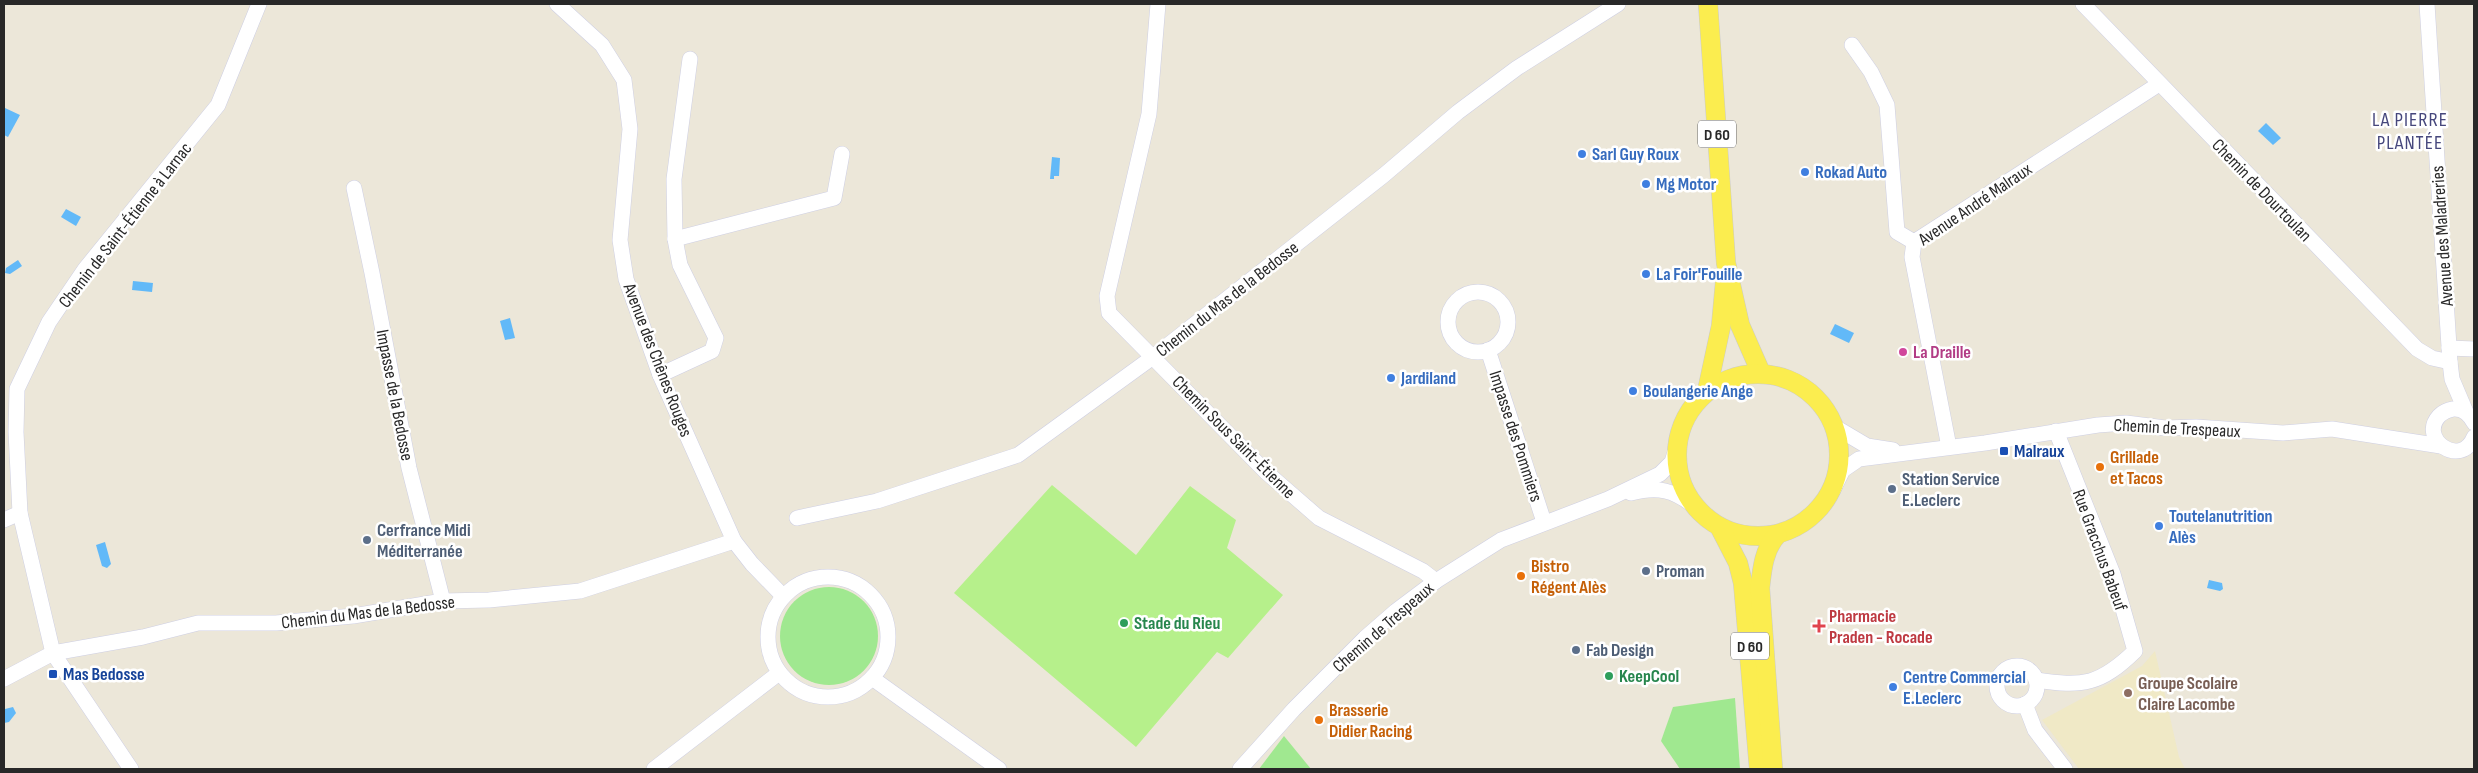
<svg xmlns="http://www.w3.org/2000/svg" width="2478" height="773" font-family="'Sofia Sans Condensed',sans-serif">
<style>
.education{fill:#f0e9c6}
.green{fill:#a0e890}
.pitch{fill:#b6f08b}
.water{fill:#62b9f8}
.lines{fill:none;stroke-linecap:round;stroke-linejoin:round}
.minor-casing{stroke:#cecfe3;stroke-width:16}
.major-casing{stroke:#cbcbcb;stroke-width:20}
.minor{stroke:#fff;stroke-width:15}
.major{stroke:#fbed4f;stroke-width:19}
.shop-dot{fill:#3f7fe0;stroke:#fff;stroke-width:2}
.hotel-dot{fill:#d1479c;stroke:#fff;stroke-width:2}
.transit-dot{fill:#1a4fb4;stroke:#fff;stroke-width:2}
.food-dot{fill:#e8710a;stroke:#fff;stroke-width:2}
.service-dot{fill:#5c6f8a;stroke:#fff;stroke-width:2}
.leisure-dot{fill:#2e9e5b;stroke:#fff;stroke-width:2}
.health-dot{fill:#e0444e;stroke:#fff;stroke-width:2}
.education-dot{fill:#8d6e63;stroke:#fff;stroke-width:2}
.labels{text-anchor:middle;stroke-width:5;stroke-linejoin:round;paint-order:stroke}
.shield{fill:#fff;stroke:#686868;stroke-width:1}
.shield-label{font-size:16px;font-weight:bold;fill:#282828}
.shop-label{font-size:18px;font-weight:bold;fill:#366cbe;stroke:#fff;text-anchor:start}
.street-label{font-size:18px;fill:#282828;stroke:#fff}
.hotel-label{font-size:18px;font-weight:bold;fill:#b23c85;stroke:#fff;text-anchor:start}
.transit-label{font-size:18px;font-weight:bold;fill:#164399;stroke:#fff;text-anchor:start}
.food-label{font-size:18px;font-weight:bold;fill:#c56008;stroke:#fff;text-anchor:start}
.service-label{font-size:18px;font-weight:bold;fill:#4e5e75;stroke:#fff;text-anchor:start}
.health-label{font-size:18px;font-weight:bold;fill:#be3a42;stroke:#fff;text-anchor:start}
.leisure-label{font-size:18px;font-weight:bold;fill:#27864d;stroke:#fff;text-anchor:start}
.education-label{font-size:18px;font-weight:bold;fill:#785e54;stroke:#fff;text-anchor:start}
.quarter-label{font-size:20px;letter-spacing:1px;fill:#46477c;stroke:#fff}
</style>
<rect width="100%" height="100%" fill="#ece7d9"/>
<path class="education" d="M2155,651L2179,757L2185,769H2079L2042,720L2142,666Z"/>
<g class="green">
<circle cx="829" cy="636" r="49"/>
<path d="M1735,698L1740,769H1680L1661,741L1673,707Z"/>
<path d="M1284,736L1311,769H1259Z"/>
</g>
<path class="pitch" d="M1052,485L1136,555L1190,486L1236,520L1227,548L1283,595L1228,658L1217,652L1136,747L954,593Z"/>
<g class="water">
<path d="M5,108L20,115L8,137L4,135Z"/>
<path d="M2266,123L2281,138L2273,145L2258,131Z"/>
<path d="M1052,157L1060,158L1059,176H1054V179H1050Z"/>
<path d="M66,209L81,217L76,226L61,217Z"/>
<path d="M18,260L22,266L10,274L5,273L6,268Z"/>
<path d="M133,281L153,283L152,292L132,290Z"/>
<path d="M510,318L515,338L505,340L500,321Z"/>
<path d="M1835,324L1854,333L1849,343L1830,334Z"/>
<path d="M105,542L111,564L107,568L102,566L96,545Z"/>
<path d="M2209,580L2222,583L2223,589L2220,591L2207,588Z"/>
<path d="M13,707L16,713L9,722L4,723L5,709Z"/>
</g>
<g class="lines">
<g class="minor-casing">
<g id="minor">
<path d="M557,4L602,45L624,80L630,129L620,240L626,279L660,375L734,541L752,564L783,596"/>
<path d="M1158,4L1149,114L1107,296L1109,313L1266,472L1319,518L1423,571L1436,581"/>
<path d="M2083,4L2417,349L2432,358L2450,362"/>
<path d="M2427,4L2450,362L2452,379L2466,412"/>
<path d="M1852,45L1871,72L1887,105L1897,232L1914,242"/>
<path d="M354,188L372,273L409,468L443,601"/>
<path d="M675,239L834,198L842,154"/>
<circle cx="1478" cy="322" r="30"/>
<path d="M2449,348L2474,349"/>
<path d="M1488,350L1544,522"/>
<path d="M660,375L712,351L716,338L680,265L675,239L674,179L690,59"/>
<path d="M2474,423C2470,415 2463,408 2453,409C2447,410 2442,413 2439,416C2418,439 2461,469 2474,437"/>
<path d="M1835,427L1867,446L1893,450"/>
<path d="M1949,447L1912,257L1914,242L2159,84"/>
<path d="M1833,490L1843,470L1859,459L1985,443L2098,425L2126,423L2165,428L2196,427L2283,433L2332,429L2441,446"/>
<path d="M1631,493C1658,486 1674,490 1695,507"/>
<path d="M797,518L877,501L1018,455L1153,357L1384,175L1458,112L1517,68L1618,4"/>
<path d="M4,520L20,513"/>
<circle cx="828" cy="637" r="60"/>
<circle cx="2017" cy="686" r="20"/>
<path d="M872,678L999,769"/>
<path d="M4,679L53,653L143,637L198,623H276L353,616L443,601L489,600L580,591L734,541"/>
<path d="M2036,680C2083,687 2100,685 2135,651L2113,574L2056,431"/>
<path d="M2025,704L2035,730L2065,769"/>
<path d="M131,769L53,653L20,513L16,432L17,389L49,322L85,269L218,105L259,4"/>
<path d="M654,769L779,673"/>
<path d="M1240,769L1294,709L1365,638L1396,611L1436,581L1501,540L1608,499L1660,474L1672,462L1676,449"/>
</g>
</g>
<g class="major-casing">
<g id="major">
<path d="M1708,4L1726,263L1740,325L1761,373"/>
<circle cx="1758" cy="455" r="81"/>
<path d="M1707,391L1721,326L1725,282"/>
<path d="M1720,528L1738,563L1743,583L1759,769"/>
<path d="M1773,769L1760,588C1762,569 1764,549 1777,535"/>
</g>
</g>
<use href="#minor" class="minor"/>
<use href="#major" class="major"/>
</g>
<g class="shop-dot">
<circle cx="1582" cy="154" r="5"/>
<circle cx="1805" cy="172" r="5"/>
<circle cx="1646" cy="184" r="5"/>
<circle cx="1646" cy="274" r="5"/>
<circle cx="1391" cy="378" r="5"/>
<circle cx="1633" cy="391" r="5"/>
<circle cx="2159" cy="526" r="5"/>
<circle cx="1893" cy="687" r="5"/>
</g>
<circle class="hotel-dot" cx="1903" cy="352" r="5"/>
<g class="transit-dot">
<rect x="1999" y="446" width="10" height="10" rx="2.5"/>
<rect x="48" y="669" width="10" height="10" rx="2.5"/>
</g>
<g class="food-dot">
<circle cx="2100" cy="467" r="5"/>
<circle cx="1521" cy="576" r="5"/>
<circle cx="1319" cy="720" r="5"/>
</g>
<g class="service-dot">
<circle cx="1892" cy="489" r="5"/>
<circle cx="367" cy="540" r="5"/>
<circle cx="1646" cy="571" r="5"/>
<circle cx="1576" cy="650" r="5"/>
</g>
<g class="leisure-dot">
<circle cx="1124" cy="623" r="5"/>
<circle cx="1609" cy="676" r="5"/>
</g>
<path class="health-dot" d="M1816.5 618.5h5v5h5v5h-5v5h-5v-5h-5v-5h5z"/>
<circle class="education-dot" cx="2128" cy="693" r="5"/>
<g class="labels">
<g class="shield">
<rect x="1698" y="120.5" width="38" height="27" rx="4"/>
<rect x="1731" y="632.5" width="38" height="27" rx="4"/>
</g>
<g class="shield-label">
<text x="1717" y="140">D 60</text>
<text x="1750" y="652">D 60</text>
</g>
<g class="shop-label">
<text x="1592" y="160">Sarl Guy Roux</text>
<text x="1815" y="178">Rokad Auto</text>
<text x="1656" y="190">Mg Motor</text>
<text x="1656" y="280">La Foir'Fouille</text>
<text x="1401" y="384">Jardiland</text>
<text x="1643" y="397">Boulangerie Ange</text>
<text x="2169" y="522">Toutelanutrition<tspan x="2169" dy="21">Alès</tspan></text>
<text x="1903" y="683">Centre Commercial<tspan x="1903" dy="21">E.Leclerc</tspan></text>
</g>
<g class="street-label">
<text transform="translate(2262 190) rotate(46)" y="6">Chemin de Dourtoulan</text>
<text transform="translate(1975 204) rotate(-34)" y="6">Avenue André Malraux</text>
<text transform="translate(125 225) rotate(-52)" y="6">Chemin de Saint-Étienne à Larnac</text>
<text transform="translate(2442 236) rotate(-94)" y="6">Avenue des Maladreries</text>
<text transform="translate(1227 299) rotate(-38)" y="6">Chemin du Mas de la Bedosse</text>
<text transform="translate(658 360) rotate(69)" y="6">Avenue des Chênes Rouges</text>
<text transform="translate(395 395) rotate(79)" y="6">Impasse de la Bedosse</text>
<text transform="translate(2177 428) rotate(3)" y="6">Chemin de Trespeaux</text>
<text transform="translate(1516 436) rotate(72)" y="6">Impasse des Pommiers</text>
<text transform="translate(1234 437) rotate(45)" y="6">Chemin Sous Saint-Étienne</text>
<text transform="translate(2100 550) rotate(70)" y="6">Rue Gracchus Babeuf</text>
<text transform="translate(368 612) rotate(-7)" y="6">Chemin du Mas de la Bedosse</text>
<text transform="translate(1383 627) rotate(-41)" y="6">Chemin de Trespeaux</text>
</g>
<g class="hotel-label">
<text x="1913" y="358">La Draille</text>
</g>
<g class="transit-label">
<text x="2014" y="457">Malraux</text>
<text x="63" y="680">Mas Bedosse</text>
</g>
<g class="food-label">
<text x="2110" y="463">Grillade<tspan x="2110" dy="21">et Tacos</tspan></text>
<text x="1531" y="572">Bistro<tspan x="1531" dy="21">Régent Alès</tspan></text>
<text x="1329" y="716">Brasserie<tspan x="1329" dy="21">Didier Racing</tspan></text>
</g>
<g class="service-label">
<text x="1902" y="485">Station Service<tspan x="1902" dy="21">E.Leclerc</tspan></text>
<text x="377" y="536">Cerfrance Midi<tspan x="377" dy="21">Méditerranée</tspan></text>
<text x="1656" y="577">Proman</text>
<text x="1586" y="656">Fab Design</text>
</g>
<g class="health-label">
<text x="1829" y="622">Pharmacie<tspan x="1829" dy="21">Praden - Rocade</tspan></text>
</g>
<g class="leisure-label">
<text x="1134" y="629">Stade du Rieu</text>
<text x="1619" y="682">KeepCool</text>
</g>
<g class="education-label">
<text x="2138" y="689">Groupe Scolaire<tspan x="2138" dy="21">Claire Lacombe</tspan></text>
</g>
<g class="quarter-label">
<text x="2410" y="126">LA PIERRE<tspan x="2410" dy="23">PLANTÉE</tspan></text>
</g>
</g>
<rect width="2478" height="773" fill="none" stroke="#282828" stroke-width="10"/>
</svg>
